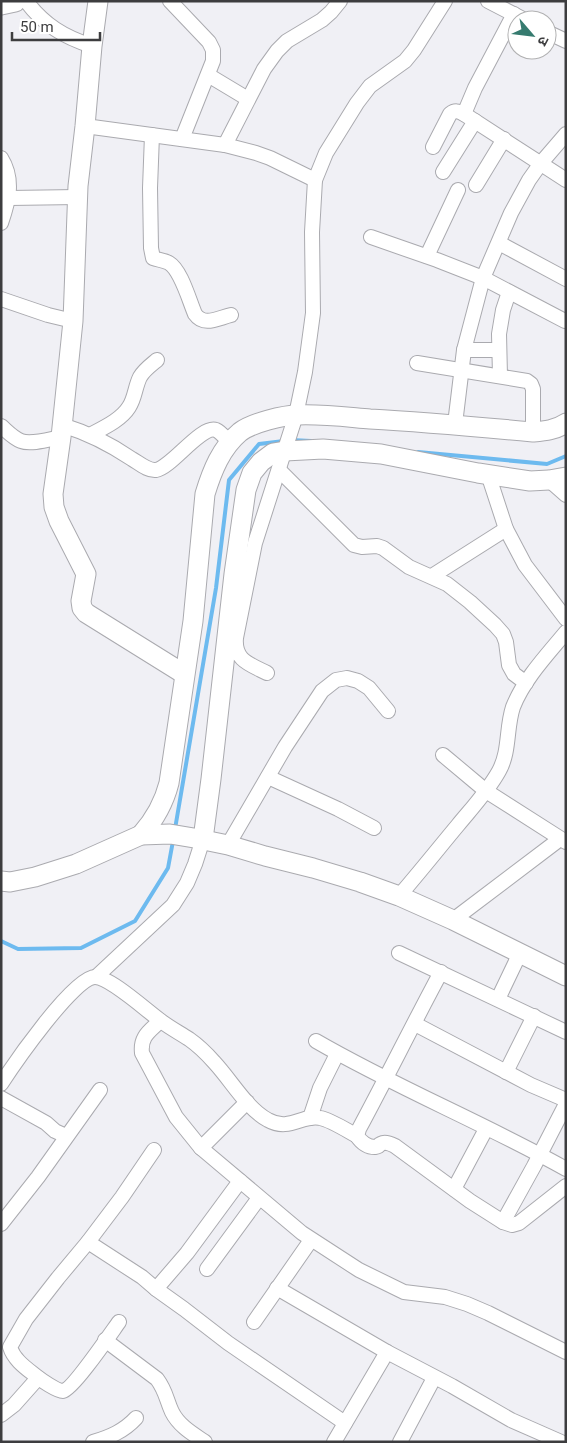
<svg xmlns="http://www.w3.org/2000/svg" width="567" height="1443" font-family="Roboto,'Noto Sans Devanagari',sans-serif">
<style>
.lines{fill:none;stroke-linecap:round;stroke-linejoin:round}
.stream{stroke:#6dbaef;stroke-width:4}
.street-casing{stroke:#aaaaaf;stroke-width:16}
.secondary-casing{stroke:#aaaaaf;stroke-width:21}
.primary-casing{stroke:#aaaaaf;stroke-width:23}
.street{stroke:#fff;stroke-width:14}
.secondary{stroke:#fff;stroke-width:19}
.primary{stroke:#fff;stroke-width:21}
</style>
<rect width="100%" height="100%" fill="#f0f0f5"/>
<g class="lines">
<g class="stream">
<path d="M291,440L311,441"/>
<path d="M418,452L547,464L566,456"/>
<path d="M175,829L216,588L229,480L259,444L284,441"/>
<path d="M1,941L18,949L81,948L135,921L168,868L173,841"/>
</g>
<g class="street-casing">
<g id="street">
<path d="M26,1C44,25 64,37 92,46"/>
<path d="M170,1L209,42L213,50V61L182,139"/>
<path d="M488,1L525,20"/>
<path d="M547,32L566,41"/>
<path d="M208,75L248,99"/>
<path d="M464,114L475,88L514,14"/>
<path d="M85,126L225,145L256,153L270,158L315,180"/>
<path d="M152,135L150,188L151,248L153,258C158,260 164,260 169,263C181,270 189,300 195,314C204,327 218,318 231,315"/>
<path d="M225,145L264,69L277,51L287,41L322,20L331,12L340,1"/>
<path d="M433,147L450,114C455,110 458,111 464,114L566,180"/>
<path d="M1,158C14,179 9,200 1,223"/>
<path d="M443,172L475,121"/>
<path d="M476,185L504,139"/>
<path d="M1,200L9,198L78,197"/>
<path d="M371,237L437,260L483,278L565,321"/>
<path d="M499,243L566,279"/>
<path d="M427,256L458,190"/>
<path d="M1,299L48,315L73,321"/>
<path d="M464,350H499"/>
<path d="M417,363L527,381L531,384L533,389V432"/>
<path d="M500,376L499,334L503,310L509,292"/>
<path d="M455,424L464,350L483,278L511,213L529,180L541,163L566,134"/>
<path d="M62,425C88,433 110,444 132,459C139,463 148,471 156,470C172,467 201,425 216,430C221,432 226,439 230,443"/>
<path d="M1,426C7,431 13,438 21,441C31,445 50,439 61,437"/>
<path d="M90,435C103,428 121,420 129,407C135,398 135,387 140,377C144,370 151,365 157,360"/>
<path d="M279,470L354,545L362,547L377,546L383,548L409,567L447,584L470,602L495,625L503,634L506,642L509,665L514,674L526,683"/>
<path d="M488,474L506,529L525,565L566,619"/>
<path d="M549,480L566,495"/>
<path d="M432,576L506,529"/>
<path d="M267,673C249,664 234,660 236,638L255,543L296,415L305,372L313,313L312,232L315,180L326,153L357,103L370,86L405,61L414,50L445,1"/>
<path d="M443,755L486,791L566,842"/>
<path d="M268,777L338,809L374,828"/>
<path d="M228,845L285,747L322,691L336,680L347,678L358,681L369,688L388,711"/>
<path d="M399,896C419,873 438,849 458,825C472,808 488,791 499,771C510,751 506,728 513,707C524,679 547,655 566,632"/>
<path d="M453,920L560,839"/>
<path d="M399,953L566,1032"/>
<path d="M441,972C413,1024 387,1077 359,1129L357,1136C361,1142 367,1147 375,1147C382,1146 376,1145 383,1143C387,1142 391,1144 395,1146L470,1201L503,1222L512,1225L519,1223L566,1186"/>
<path d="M96,977L173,905L187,883L195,864L203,839"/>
<path d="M498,999L520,953"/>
<path d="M160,1021C150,1031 140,1036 142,1053L176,1117L201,1148L302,1233L359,1270L404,1292L445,1297L467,1304L488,1313L566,1352"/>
<path d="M415,1024L531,1085L566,1100"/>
<path d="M316,1041C397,1088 484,1123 566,1169"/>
<path d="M506,1072L534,1016"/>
<path d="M1,1084C14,1064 74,977 95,977C110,977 147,1011 161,1021C170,1028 180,1033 189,1039C199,1046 207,1054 214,1062C231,1080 247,1109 268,1120C289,1132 303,1114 320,1118C331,1120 346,1130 357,1136"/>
<path d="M1,1098L46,1123L55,1131L66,1136"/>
<path d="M310,1118L320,1088L337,1054"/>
<path d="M201,1148L247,1102"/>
<path d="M454,1189L486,1129"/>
<path d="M503,1222L534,1166L566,1104"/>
<path d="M1,1224L38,1177L100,1090"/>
<path d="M88,1242L142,1277L156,1289L184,1309L228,1343L345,1423"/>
<path d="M207,1269L259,1198"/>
<path d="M277,1288L387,1352L452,1386L511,1420L561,1442"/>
<path d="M156,1289L187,1253L240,1181"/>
<path d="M119,1322C111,1333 73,1389 63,1391C57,1391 41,1380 36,1376C26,1368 14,1360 10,1347L26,1319L58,1278L88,1242L122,1197L154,1150"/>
<path d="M254,1322L311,1240"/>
<path d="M105,1340L157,1379C166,1391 166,1399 172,1412C179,1426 193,1434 205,1442"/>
<path d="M1,1415L14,1405L38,1378"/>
<path d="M93,1442C110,1437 124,1431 136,1418"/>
<path d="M334,1442L387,1352"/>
<path d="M400,1442L434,1378"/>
</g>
</g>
<g class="secondary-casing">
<g id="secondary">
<path d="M98,1L92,46L85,126L78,186L73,321L61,437L53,494L54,507L59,521L86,574L81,601L82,608L86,613L94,618L184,674"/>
<path d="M141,835C155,819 164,803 169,783L193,621L205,494C212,471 221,448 240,432C252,423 283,415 298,415C322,414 346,417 370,419C424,422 479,427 533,432C544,431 556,430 566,423"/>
<path d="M203,839L211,779L234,574L246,490L252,473L261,462L273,453L285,451L323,449L381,454L478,473L530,481L549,480L566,477"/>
<path d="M1,881L10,882L35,877L76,864L141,835L170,834L194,838L228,845L265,856L313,868L360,882L399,896L453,920L566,976"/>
</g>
</g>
<g class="primary-casing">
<path id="primary" d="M1,4L15,1"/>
</g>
<use href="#street" class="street"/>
<use href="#secondary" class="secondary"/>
<use href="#primary" class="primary"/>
</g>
<rect width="567" height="1443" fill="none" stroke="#3d3d3f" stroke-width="5"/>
<g transform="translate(532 35) rotate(118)"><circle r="24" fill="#ffffff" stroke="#b1b1b2"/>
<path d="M0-4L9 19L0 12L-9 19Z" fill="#367b6f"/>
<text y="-8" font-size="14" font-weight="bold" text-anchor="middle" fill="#3d3d3f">उ</text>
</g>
<path d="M12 32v8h88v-8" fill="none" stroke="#3d3d3f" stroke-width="2.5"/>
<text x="20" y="32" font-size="15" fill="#3d3d3f" stroke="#ffffff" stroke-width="4" paint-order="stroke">50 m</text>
</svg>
